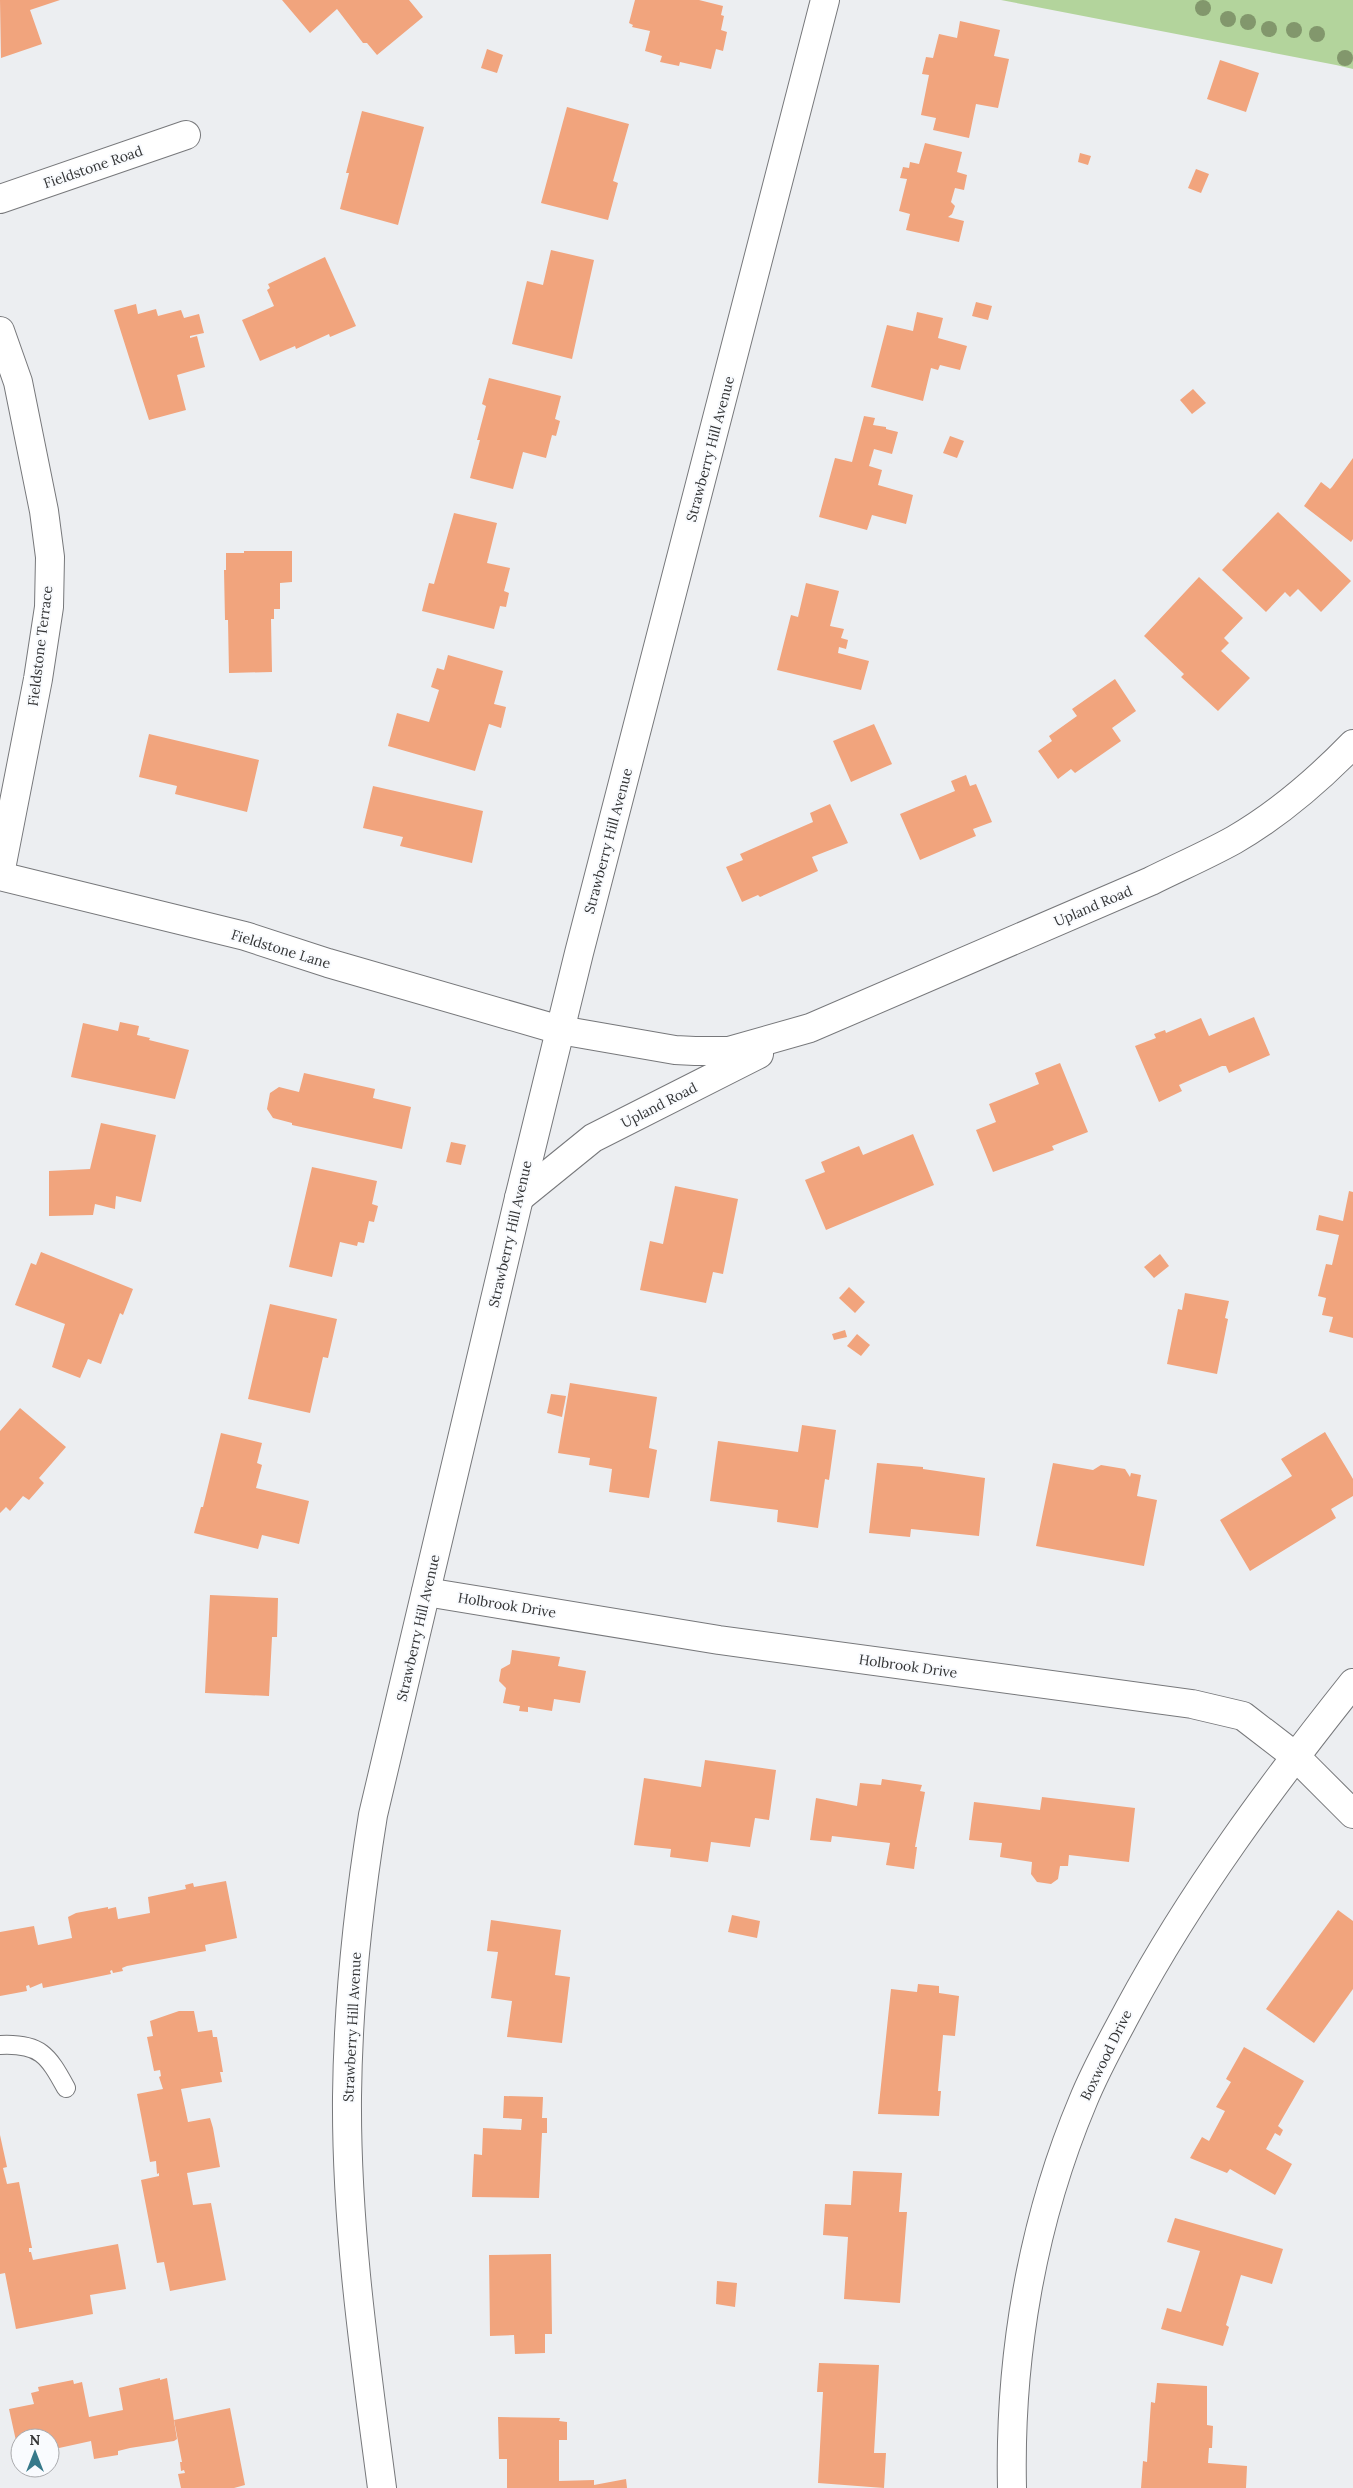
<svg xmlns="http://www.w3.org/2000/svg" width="1353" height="2488" font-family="Lora,serif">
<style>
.green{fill:#b3d49c}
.building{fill:#f1a47d}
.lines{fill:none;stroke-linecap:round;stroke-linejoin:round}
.service-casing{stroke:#77787b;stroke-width:20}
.minor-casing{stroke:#77787b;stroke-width:30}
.secondary-casing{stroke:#77787b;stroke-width:30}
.service{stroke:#fff;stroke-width:18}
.minor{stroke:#fff;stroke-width:28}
.secondary{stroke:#fff;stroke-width:28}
.tree{fill:#82976c}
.labels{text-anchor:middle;stroke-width:4;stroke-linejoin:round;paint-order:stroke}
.street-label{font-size:14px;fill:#333435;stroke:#f9fbfe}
</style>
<rect width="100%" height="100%" fill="#eceef1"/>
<path class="green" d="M1001,0H1353V69L1336,65Z"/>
<g class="building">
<path d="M0,0H60L30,10L42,44L1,58Z"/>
<path d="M282,0H409L423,17L377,55L367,43H363L337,9L310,33Z"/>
<path d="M635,0H699L723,6L721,15L724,16L721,30L727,32L723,51L716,49L711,69L680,62L679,66L660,62L662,56L645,51L650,31L632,27L633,25L629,23Z"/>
<path d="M960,21L1000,30L994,56L1009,59L998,108L976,104L969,138L933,130L936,118L921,115L929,75L922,74L926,57L933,58L939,34L957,38Z"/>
<path d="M487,49L503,55L497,73L481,68Z"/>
<path d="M1220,60L1259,73L1246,112L1207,99Z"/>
<path d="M567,107L629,124L613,181L618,183L608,220L541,203Z"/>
<path d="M362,111L424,127L398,225L340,209L349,173H346Z"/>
<path d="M925,143L962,152L957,172L967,175L964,190L955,188L951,202L955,206L952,214L948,217L964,221L959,242L906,230L910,214L899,211L907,179L900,178L903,167L909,168L910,162L919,164Z"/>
<path d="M1080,153L1091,156L1088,165L1078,162Z"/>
<path d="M1196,169L1209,174L1201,193L1188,188Z"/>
<path d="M551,250L594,260L572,359L512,344L527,281L543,285Z"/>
<path d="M325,257L356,326L330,337L329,334L296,349L295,346L260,361L242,320L274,306L267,290L270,288L268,284Z"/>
<path d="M976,302L992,306L988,320L972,316Z"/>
<path d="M136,304L138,314L156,309L158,316L181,310L184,318L199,314L204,333L190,336V338L197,336L205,367L177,375L186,410L149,420L114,310Z"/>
<path d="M917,312L943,318L938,338L967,346L960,370L940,365L938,370L931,368L923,401L871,387L887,325L913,331Z"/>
<path d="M489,378L561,396L555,419L560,421L556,436L552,435L546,458L523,452L513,489L470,478L480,440H477L486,406L482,404Z"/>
<path d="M1193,389L1206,403L1192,414L1180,400Z"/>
<path d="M864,416L875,418L873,425L886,427V429L898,432L892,454L874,449L869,466L882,470L878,485L913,495L906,524L872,515L867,530L819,517L835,458L852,462Z"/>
<path d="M950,436L964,441L957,458L943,453Z"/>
<path d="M1353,458V539L1351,542L1304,506L1321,482L1330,489L1332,487Z"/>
<path d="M1278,512L1351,581L1321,612L1298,589L1290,597L1285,592L1266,612L1222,570Z"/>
<path d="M454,513L497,523L487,563L510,568L504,591L509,593L506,607L500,606L494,629L422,611L429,583L434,584Z"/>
<path d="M244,551H292V582L280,583V609H274V619H271L272,672L229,673L228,620H225L224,570H226V553H244Z"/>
<path d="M1199,577L1243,618L1224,638L1229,643L1221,651L1250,678L1218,711L1181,677L1184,674L1144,636Z"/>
<path d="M806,583L839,591L830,626L844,629L841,638L848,640L846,649L839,647L838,653L869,661L861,690L777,670L791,615L798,617Z"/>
<path d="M448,655L503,671L494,704L506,707L501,728L489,724L475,771L388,746L397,713L429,722L439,690L431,687L437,668L444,670Z"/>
<path d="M1115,679L1136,711L1112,728L1121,741L1075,773L1071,769L1058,779L1038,751L1052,741L1049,736L1077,716L1072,709Z"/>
<path d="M874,724L892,764L851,782L833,741Z"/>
<path d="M149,734L259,760L247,812L175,794L177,786L139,777Z"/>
<path d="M966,775L970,786L976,784L992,822L973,829L976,836L920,860L900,814L955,791L951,781Z"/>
<path d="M373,786L483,811L472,863L400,846L403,837L363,828Z"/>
<path d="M830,804L848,843L812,857L818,871L760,897L758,895L742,902L726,867L743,860L740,854L813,822L810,813Z"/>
<path d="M1254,1017L1270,1055L1229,1073L1226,1066H1222L1179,1085L1182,1091L1159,1102L1135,1046L1156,1038L1154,1034L1165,1030L1166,1033L1201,1018L1209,1036Z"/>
<path d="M120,1022L139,1026L137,1035L150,1038L149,1040L189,1050L175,1099L71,1077L83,1023L118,1031Z"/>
<path d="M1060,1063L1088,1132L1052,1146L1054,1150L993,1172L976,1130L996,1122L989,1104L1039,1084L1035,1073Z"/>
<path d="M304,1073L375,1089L373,1098L411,1107L402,1149L292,1125V1123L273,1118L267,1109L270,1093L279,1087L299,1092Z"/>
<path d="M101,1123L156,1135L141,1202L116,1196L115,1209L95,1204L93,1215L49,1216V1171L90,1169Z"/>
<path d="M913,1134L934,1185L826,1230L805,1180L825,1172L821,1162L859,1146L863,1155Z"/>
<path d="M451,1142L466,1145L461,1165L446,1162Z"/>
<path d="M312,1167L377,1181L372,1204L378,1206L374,1222L369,1221L364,1243L358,1242L357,1246L340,1242L332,1277L289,1267Z"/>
<path d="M675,1186L738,1199L723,1274L713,1272L706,1303L640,1290L650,1241L663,1244Z"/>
<path d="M1349,1191L1353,1192V1338L1329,1332L1333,1317L1322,1315L1326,1298L1318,1296L1326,1264L1332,1265L1339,1235L1316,1230L1319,1215L1343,1221Z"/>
<path d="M41,1252L133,1289L123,1315L120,1313L101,1364L88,1359L80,1378L52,1367L65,1324L15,1305L31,1263L36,1265Z"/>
<path d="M1160,1254L1169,1266L1154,1278L1144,1267Z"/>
<path d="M849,1287L865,1302L855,1313L839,1298Z"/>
<path d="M1185,1293L1229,1301L1225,1318L1228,1319L1217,1374L1167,1364L1178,1309L1182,1310Z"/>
<path d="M270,1304L337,1319L328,1358L323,1357L310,1413L248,1399Z"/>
<path d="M845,1330L847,1337L834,1340L832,1334Z"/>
<path d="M857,1334L870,1345L861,1356L847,1346Z"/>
<path d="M570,1383L657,1397L649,1448L657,1450L649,1498L609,1492L612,1469L589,1465L590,1458L558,1453Z"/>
<path d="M551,1394L566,1396L562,1417L547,1413Z"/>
<path d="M20,1408L66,1447L39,1478L44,1483L29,1500L23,1496L10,1511L6,1507L0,1513V1431Z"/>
<path d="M802,1425L836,1430L829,1480L825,1479L818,1528L777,1522L778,1510L710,1501L718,1441L798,1452Z"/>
<path d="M1325,1432L1353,1479V1496L1331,1509L1336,1518L1250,1571L1220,1520L1292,1476L1281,1459Z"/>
<path d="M221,1433L262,1443L257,1463L262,1465L256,1488L309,1501L299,1544L262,1535L258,1549L194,1533L201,1507H203Z"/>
<path d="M877,1463L923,1467V1469L985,1478L979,1536L911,1529L910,1537L869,1533Z"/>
<path d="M1053,1463L1093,1470L1101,1465L1125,1469L1130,1477L1131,1473L1141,1475L1137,1496L1157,1500L1144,1566L1036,1546Z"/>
<path d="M210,1595L278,1598L277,1637H272L269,1696L205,1693Z"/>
<path d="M512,1650L560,1657L558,1666L586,1671L580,1703L554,1699L552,1711L528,1707V1712L519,1711L520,1706L503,1703L506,1688L499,1681L501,1669L510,1664Z"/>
<path d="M705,1760L776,1770L769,1820L755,1818L750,1847L711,1842L708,1862L670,1857L671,1849L634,1845L644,1778L701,1787Z"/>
<path d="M882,1779L922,1785L920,1791L925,1792L915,1847H917L914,1869L886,1865L890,1843L832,1836L831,1842L810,1840L816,1798L857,1806L860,1783L881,1785Z"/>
<path d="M1042,1797L1135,1808L1129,1862L1069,1855L1068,1866H1060L1058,1879L1051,1884L1037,1882L1031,1874L1032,1862L1000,1857L1002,1843L969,1840L974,1802L1040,1810Z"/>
<path d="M226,1881L237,1938L205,1945L206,1951L127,1966L122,1968L123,1971L113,1973L112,1970L110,1971L111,1974L43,1988L42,1983L30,1988L29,1985L26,1986L27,1991L0,1996V1932L34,1926L38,1945L72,1938L68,1917L76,1913L108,1907V1909L116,1907L118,1919L150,1913L148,1897L186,1889L185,1885L193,1883L194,1887Z"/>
<path d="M1338,1910L1353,1921V1989L1314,2043L1266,2009Z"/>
<path d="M732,1915L760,1921L757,1938L728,1932Z"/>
<path d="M491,1920L561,1930L555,1975L570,1977L562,2043L507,2037L512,2001L491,1998L498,1952L487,1951Z"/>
<path d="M918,1984L939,1986V1993L959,1996L955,2036L943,2035L938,2091H941L939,2116L878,2114L891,1989L917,1992Z"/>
<path d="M179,2011H194L198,2032L212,2030L213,2037H217L223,2072H220L222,2082L181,2089L188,2122L210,2118L213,2128L220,2167L187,2173L193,2205L211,2203L226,2280L170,2291L164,2262L157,2263L141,2180L159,2176V2173L157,2174L156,2161L150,2162L137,2094L163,2089L159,2077L161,2076L160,2070L154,2071L147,2037L153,2036L150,2021Z"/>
<path d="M1244,2047L1304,2081L1278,2126L1283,2130L1280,2136L1275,2133L1266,2149L1292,2164L1275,2195L1230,2169L1227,2173L1190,2158L1202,2137L1209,2141L1225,2111L1216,2107L1231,2082L1226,2079Z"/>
<path d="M504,2096L543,2097L542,2118H547V2133H542L539,2198L472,2197L474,2154L482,2155L483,2128L521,2130L522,2119L503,2118Z"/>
<path d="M0,2135L7,2167L3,2168L7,2184L19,2182L32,2248H29V2252H31L33,2260L118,2244L126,2289L90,2295L93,2314L16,2329L5,2273L0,2274Z"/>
<path d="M853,2171L902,2173L899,2212H907L900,2303L844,2299L848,2237L823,2235L825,2204L851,2205Z"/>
<path d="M1175,2218L1283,2249L1272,2284L1241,2275L1226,2325L1229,2327L1223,2346L1161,2329L1167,2308L1181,2312L1200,2251L1167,2242Z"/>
<path d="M551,2254L552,2334H545V2353L515,2354L514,2335L490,2336L489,2255Z"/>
<path d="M717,2281L737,2283L735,2307L716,2304Z"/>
<path d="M819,2363L879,2365L874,2453H886L884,2488L818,2483L823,2392H817Z"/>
<path d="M160,2378V2380L167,2378L177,2439L174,2441L130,2448L118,2451V2455L94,2459L91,2441L50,2450V2438H20V2450H18L9,2409L34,2404L31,2393L39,2391L38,2387L73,2380L74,2384L82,2382L89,2417L123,2410L119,2388Z"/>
<path d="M1157,2383L1207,2386V2425L1213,2426L1212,2448H1209L1208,2463L1247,2466L1246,2488H1141L1143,2461L1147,2462L1151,2402L1155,2403Z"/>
<path d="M230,2408L245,2485L234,2488H181L178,2474L185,2473L184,2470L181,2471L180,2462H182L174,2420Z"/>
<path d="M498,2417L560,2418L559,2421L567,2422V2440H559V2481L594,2480V2485L626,2479L627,2488H507V2459H499Z"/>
</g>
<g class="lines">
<g class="service-casing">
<path id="service" d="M0,2045C40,2043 48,2055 66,2088"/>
</g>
<g class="minor-casing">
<g id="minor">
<path d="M0,199L186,135"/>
<path d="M0,331L18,382L44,511L50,557L49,607L38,679L0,874"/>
<path d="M0,876L245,936L328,963L560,1030L675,1050L695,1051H729L810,1028L1151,881C1179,867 1207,855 1234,840C1277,815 1318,780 1353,744"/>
<path d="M519,1198L593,1138L759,1054"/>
<path d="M426,1592L719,1640L1192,1704L1243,1716L1295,1756L1353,1814"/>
<path d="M1012,2488C1009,2357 1032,2222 1083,2101C1096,2069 1113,2039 1129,2009C1192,1892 1271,1786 1353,1683"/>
</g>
</g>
<g class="secondary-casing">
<path id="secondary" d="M382,2488C365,2358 346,2228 347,2097C348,2002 358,1908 373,1815L519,1198L579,953L825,0"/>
</g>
<use href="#service" class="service"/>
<use href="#minor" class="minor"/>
<use href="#secondary" class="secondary"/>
</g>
<g class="tree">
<circle cx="1203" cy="8" r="8"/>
<circle cx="1228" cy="19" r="8"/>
<circle cx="1248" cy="22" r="8"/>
<circle cx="1269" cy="29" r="8"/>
<circle cx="1294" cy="30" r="8"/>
<circle cx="1317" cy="34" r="8"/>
<circle cx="1345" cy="58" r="8"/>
</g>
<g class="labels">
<g class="street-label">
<text transform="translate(93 167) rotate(-19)" y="5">Fieldstone Road</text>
<text transform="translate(710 449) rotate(-75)" y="5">Strawberry Hill Avenue</text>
<text transform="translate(40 646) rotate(-83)" y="5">Fieldstone Terrace</text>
<text transform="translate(608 841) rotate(-75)" y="5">Strawberry Hill Avenue</text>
<text transform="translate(1093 906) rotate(-23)" y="5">Upland Road</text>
<text transform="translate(281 949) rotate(17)" y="5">Fieldstone Lane</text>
<text transform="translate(659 1105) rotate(-27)" y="5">Upland Road</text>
<text transform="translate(510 1234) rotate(-77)" y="5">Strawberry Hill Avenue</text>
<text transform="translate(507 1605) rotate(9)" y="5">Holbrook Drive</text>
<text transform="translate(418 1628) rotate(-77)" y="5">Strawberry Hill Avenue</text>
<text transform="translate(908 1666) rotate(8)" y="5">Holbrook Drive</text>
<text transform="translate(352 2027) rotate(-87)" y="5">Strawberry Hill Avenue</text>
<text transform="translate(1106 2055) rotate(-64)" y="5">Boxwood Drive</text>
</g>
</g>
<g transform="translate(35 2453)"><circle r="24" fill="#f9fbfe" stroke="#aaabae"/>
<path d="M0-4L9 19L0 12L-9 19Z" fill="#36798a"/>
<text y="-8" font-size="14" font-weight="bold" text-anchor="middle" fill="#333435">N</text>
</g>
</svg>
